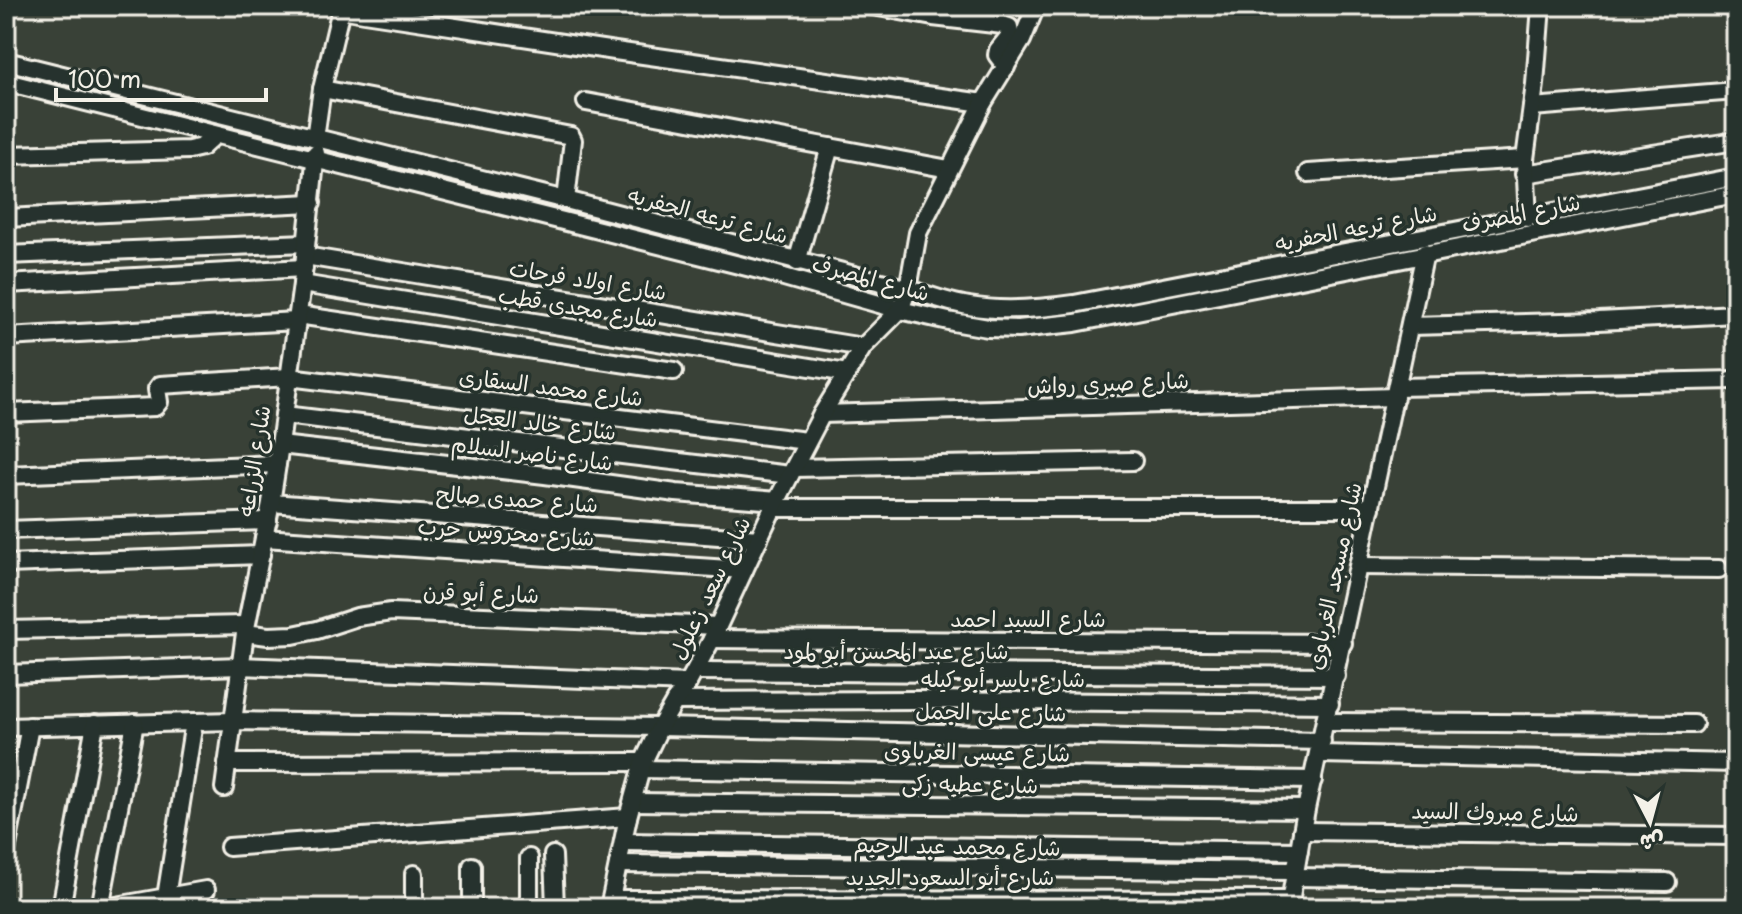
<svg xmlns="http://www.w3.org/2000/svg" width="1742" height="914" font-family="'Playpen Sans','Playpen Sans Arabic',sans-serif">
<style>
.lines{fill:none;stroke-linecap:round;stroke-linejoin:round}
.minor-casing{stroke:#f4f1e8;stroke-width:22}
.minor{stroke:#26332d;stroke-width:16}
.labels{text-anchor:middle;stroke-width:7;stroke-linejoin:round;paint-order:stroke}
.street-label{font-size:22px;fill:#f4f1e8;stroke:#26332d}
</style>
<rect width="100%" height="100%" fill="#394137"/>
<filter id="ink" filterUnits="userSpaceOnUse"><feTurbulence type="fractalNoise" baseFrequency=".0125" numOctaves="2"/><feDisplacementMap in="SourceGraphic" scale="16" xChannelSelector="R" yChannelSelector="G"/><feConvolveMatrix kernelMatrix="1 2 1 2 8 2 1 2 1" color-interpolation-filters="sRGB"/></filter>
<g filter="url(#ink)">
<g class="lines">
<g class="minor-casing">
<g id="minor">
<path d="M342,6L341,9L364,13L615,51L983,103"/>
<path d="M873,6L933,17L1003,25L1009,27L1010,35L998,50L997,55L1006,67"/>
<path d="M6,61L566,200L908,289C928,295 948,303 969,306C1003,312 1040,309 1074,304L1736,177"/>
<path d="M6,82L759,270L900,310L953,322L988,328L1018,329L1075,323L1736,194"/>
<path d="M322,89L571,136L573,140L566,200"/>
<path d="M586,102L949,169"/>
<path d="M1532,107L1736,91"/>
<path d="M315,138L322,89L341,9"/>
<path d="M6,155L189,150L202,147L215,135"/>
<path d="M1308,173L1525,159"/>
<path d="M1524,174L1736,141"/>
<path d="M6,218L312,203"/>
<path d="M1528,218L1525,159L1535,84L1541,6"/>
<path d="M6,255L306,243"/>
<path d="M305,256L863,347"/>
<path d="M797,262L830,147"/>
<path d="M6,284L304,268"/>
<path d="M302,284L847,373"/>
<path d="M298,315L674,371"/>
<path d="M1410,326L1599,321L1736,314"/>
<path d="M6,337L297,321"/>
<path d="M1397,387L1736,380"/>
<path d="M6,413L155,407L159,402L157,389L160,385L289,377L807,441"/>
<path d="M822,414L1395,397"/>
<path d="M284,415L790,475"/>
<path d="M280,445L545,475L676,493L778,501"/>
<path d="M794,468L1133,461"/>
<path d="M6,475L277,464"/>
<path d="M271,503L759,539"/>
<path d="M773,508H1371"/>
<path d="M6,530L268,521"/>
<path d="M264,538L744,570"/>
<path d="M6,564L261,555"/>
<path d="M1359,566L1719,569"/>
<path d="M6,630L246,625"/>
<path d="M245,633L268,636L293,635L317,630L357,617L391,612L718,626"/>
<path d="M712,639L1343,643"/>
<path d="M696,671L1336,676"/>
<path d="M6,674L240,666L688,683"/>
<path d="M675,701L916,700L1330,704"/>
<path d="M1326,722L1694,724"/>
<path d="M6,727L233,721L660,727L1322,741"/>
<path d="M1319,754L1736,763"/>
<path d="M227,763L643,762"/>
<path d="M641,769L1313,780"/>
<path d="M224,788L245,633L271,503L280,445L302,284L316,153"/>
<path d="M633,802L1306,809"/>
<path d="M1302,831L1736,836"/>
<path d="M623,842L1299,851"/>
<path d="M229,847L628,817"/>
<path d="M6,851L30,726"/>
<path d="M553,855L555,908"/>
<path d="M529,858V908"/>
<path d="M618,864L1295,871"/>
<path d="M472,866V908"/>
<path d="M1294,877L1667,882"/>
<path d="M611,899L1290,900"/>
<path d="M61,908L95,724"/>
<path d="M100,908L135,723"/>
<path d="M105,908L206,890"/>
<path d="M167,908L166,897L194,722"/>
<path d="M414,908V874"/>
<path d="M609,908L628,817L643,762L660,727L675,701L688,683L712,639L773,508L822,414L863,347L900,310L908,289L918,233L983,103L1022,40L1036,6"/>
<path d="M1289,908L1306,809L1425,253"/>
</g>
</g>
<use href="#minor" class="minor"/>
</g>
</g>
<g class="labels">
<g class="street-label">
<text transform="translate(1521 213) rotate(-11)" y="8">شارع المصرف</text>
<text transform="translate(708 215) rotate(15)" y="8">شارع ترعه الحفريه</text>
<text transform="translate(1356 228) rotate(-11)" y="8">شارع ترعه الحفريه</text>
<text transform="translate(871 278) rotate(15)" y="8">شارع المصرف</text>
<text transform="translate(588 280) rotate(9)" y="8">شارع اولاد فرحات</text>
<text transform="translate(578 307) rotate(9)" y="8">شارع مجدى قطب</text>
<text transform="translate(1108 383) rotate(-2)" y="8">شارع صبرى رواش</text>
<text transform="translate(551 387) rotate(7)" y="8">شارع محمد السقارى</text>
<text transform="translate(540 423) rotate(7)" y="8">شارع خالد العجل</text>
<text transform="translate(532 453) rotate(7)" y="8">شارع ناصر السلام</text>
<text transform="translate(254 461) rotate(-81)" y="8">شارع الزراعه</text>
<text transform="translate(517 499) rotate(4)" y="8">شارع حمدى صالح</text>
<text transform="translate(506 532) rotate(4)" y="8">شارع محروس حرب</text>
<text transform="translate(1334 576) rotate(-78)" y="8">شارع مسجد الغرباوى</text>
<text transform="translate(710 588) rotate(-64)" y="8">شارع سعد زعلول</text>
<text transform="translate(481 593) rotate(2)" y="8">شارع أبو قرن</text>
<text x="1028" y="627">شارع السيد احمد</text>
<text x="896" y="659">شارع عبد المحسن أبو لمود</text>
<text x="1003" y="687">شارع ياسر أبو كيله</text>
<text transform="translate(991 712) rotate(1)" y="8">شارع على الجمل</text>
<text transform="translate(977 752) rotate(1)" y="8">شارع عيسى الغرباوى</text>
<text transform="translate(970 784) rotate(1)" y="8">شارع عطيه زكى</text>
<text transform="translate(1495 812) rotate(1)" y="8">شارع مبروك السيد</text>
<text transform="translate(957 846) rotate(1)" y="8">شارع محمد عبد الرحيم</text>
<text x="950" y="885">شارع أبو السعود الجديد</text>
</g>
</g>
<rect width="1742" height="914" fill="none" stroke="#26332d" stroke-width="32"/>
<rect x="16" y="16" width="1710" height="882" fill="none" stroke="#f4f1e8" stroke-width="3" filter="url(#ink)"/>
<g transform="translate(1650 822) rotate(174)" stroke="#26332d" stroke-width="6" paint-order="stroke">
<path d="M0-6L14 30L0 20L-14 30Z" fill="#f4f1e8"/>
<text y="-12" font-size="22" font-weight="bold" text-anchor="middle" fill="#f4f1e8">ش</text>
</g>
<path d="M56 88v12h210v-12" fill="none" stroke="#f4f1e8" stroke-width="4"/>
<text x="68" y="88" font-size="24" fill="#f4f1e8" stroke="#26332d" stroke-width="6" paint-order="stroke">100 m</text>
</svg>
